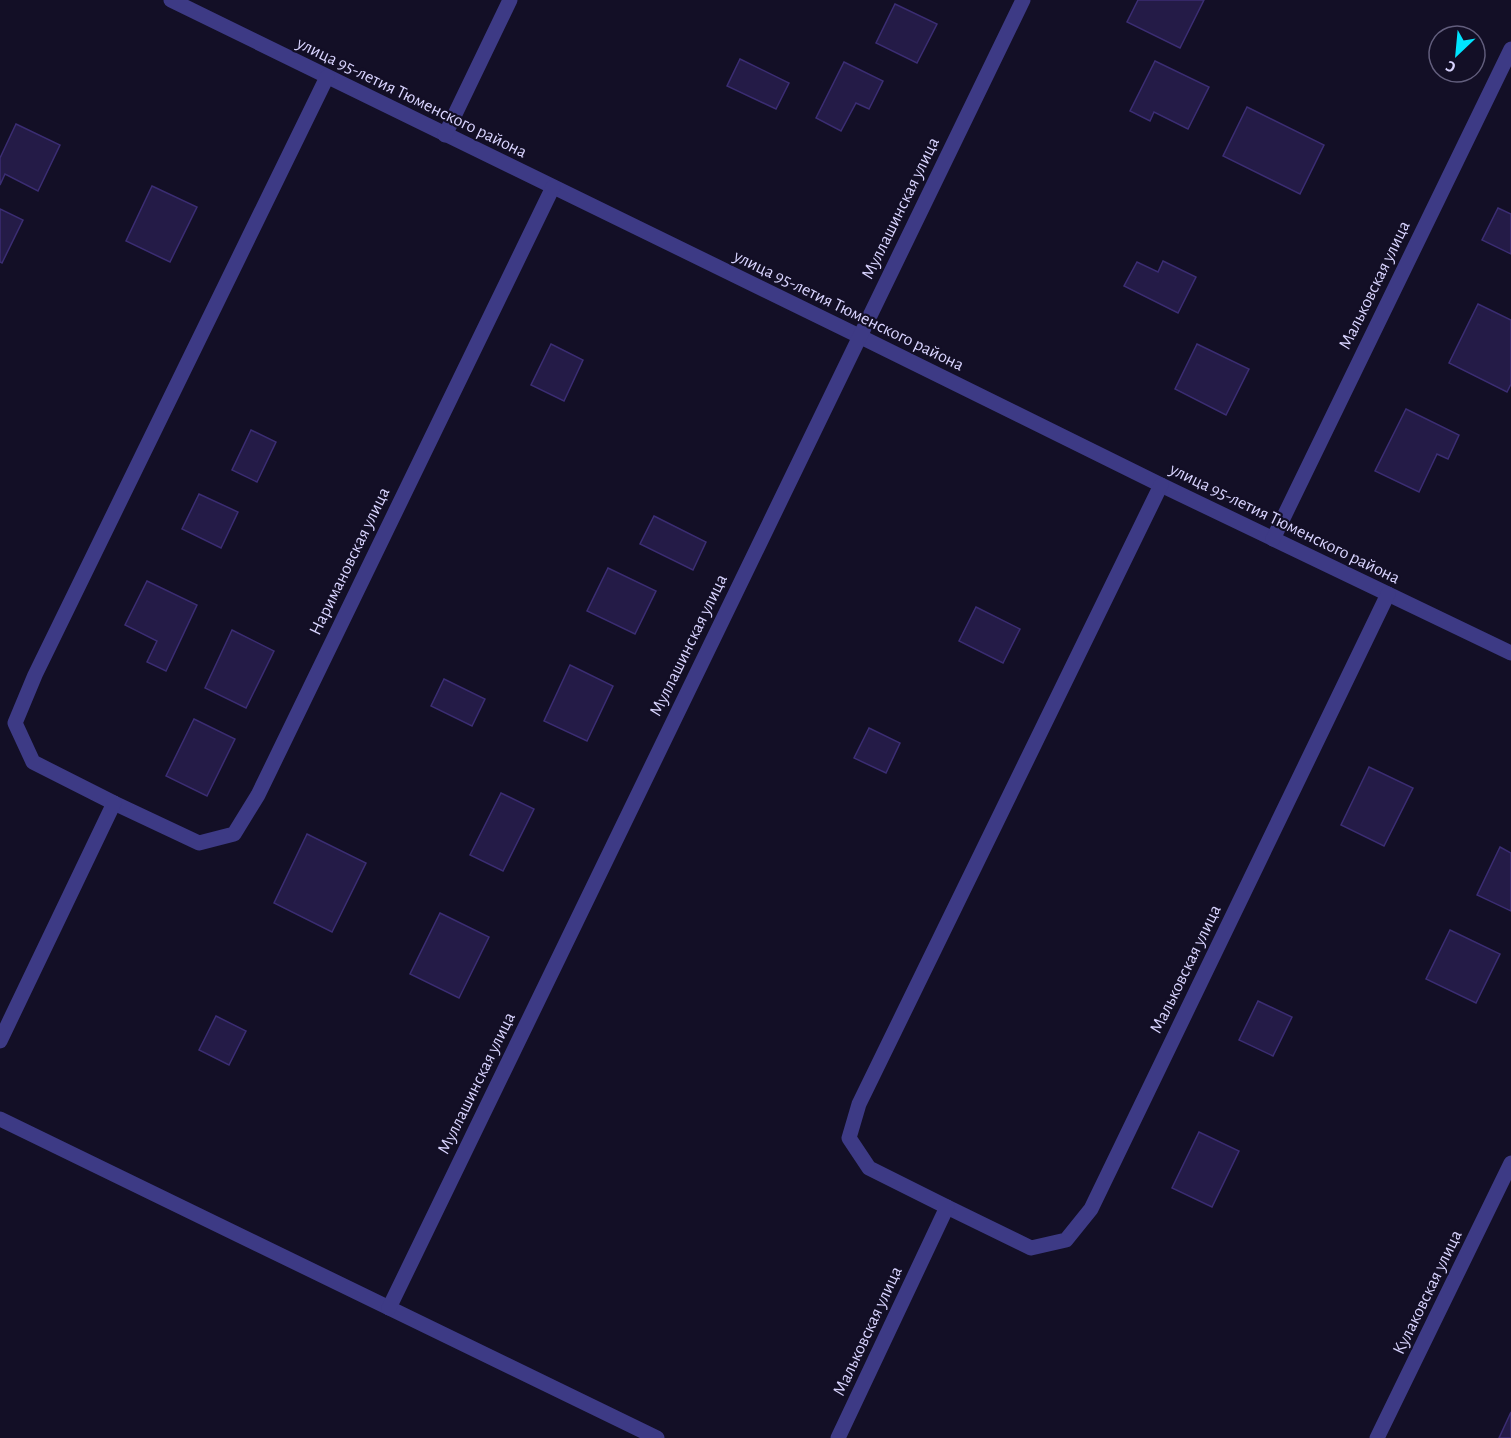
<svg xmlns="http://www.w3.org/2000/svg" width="1511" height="1438" font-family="'Alegreya Sans',sans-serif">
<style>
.building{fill:#241b47;stroke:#3b2d73;stroke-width:1.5}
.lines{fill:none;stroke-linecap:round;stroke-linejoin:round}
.street{stroke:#3d3a85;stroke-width:15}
.labels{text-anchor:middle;stroke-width:4.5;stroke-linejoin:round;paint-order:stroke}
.street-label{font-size:18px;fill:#d9d4ff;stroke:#130f26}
</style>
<rect width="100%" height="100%" fill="#130f26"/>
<g class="building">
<path d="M1138,0H1204L1180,48L1127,22Z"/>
<path d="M895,4L937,24L917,63L876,43Z"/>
<path d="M740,59L789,83L776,109L727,86Z"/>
<path d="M1155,61L1209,87L1188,129L1154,112L1150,121L1130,111Z"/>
<path d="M844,62L883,81L869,109L856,103L841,131L816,118Z"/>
<path d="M1247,107L1324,145L1300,194L1223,156Z"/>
<path d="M16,124L60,145L38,191L5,174L0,185V158Z"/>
<path d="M152,186L197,207L170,262L126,241Z"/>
<path d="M1498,208L1511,214V254L1482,240Z"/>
<path d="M0,209L23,220L2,263L0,262Z"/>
<path d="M1163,261L1196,277L1178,313L1124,286L1137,262L1158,272Z"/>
<path d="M1478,304L1511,320V384L1507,392L1449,363Z"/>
<path d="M551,344L583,360L564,401L531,385Z"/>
<path d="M1197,344L1249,369L1226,415L1175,389Z"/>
<path d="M1406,409L1459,435L1448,459L1437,454L1419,492L1375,471Z"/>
<path d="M251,430L276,442L257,482L232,470Z"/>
<path d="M199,494L238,512L221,548L182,529Z"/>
<path d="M654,516L706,542L693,570L640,544Z"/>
<path d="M608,568L656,591L635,634L587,611Z"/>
<path d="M147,581L197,605L166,671L147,662L157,641L125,625Z"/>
<path d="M976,607L1020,629L1003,663L959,641Z"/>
<path d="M232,630L274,651L246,708L205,688Z"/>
<path d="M570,665L613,686L587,741L544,721Z"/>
<path d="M444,679L485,699L472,726L431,706Z"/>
<path d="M194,719L235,739L207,796L166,776Z"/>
<path d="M869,728L900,743L886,773L854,758Z"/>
<path d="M1369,767L1413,788L1384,846L1341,825Z"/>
<path d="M501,793L534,809L503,871L470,855Z"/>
<path d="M307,834L366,863L332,932L274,903Z"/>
<path d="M1500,847L1511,853V911L1477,895Z"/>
<path d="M440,913L489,937L459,998L410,974Z"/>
<path d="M1450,930L1500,954L1476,1003L1426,979Z"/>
<path d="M1258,1001L1292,1017L1273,1056L1239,1040Z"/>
<path d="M216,1016L246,1031L229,1065L199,1050Z"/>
<path d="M1199,1132L1239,1151L1212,1207L1172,1188Z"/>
<path d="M1511,1412V1438H1499Z"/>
</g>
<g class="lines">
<g class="street">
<path d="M171,0L859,336L1161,485L1511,653"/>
<path d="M445,135L510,0"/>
<path d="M1273,539L1511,49"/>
<path d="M114,803L199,843L234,834L258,795L553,187"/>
<path d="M0,1041L114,803L33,762L15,723L35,675L327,77"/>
<path d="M0,1119L657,1438"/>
<path d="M947,1207L1031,1248L1066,1240L1091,1209L1388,594"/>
<path d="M389,1308L1023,0"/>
<path d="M838,1438L947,1207L869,1168L849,1138L859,1104L1161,485"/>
<path d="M1377,1438L1511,1163"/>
</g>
</g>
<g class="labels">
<g class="street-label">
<text transform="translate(412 97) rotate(26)" y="6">улица 95-летия Тюменского района</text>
<text transform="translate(900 208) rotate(-64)" y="6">Муллашинская улица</text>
<text transform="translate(1374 285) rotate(-64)" y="6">Мальковская улица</text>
<text transform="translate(849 310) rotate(26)" y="6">улица 95-летия Тюменского района</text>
<text transform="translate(1285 523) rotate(26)" y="6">улица 95-летия Тюменского района</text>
<text transform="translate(349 561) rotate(-64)" y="6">Наримановская улица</text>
<text transform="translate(688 645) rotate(-64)" y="6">Муллашинская улица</text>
<text transform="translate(1185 969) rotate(-64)" y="6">Мальковская улица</text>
<text transform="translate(476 1083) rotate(-64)" y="6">Муллашинская улица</text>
<text transform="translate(1427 1292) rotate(-64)" y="6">Кулаковская улица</text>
<text transform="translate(867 1331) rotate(-65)" y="6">Мальковская улица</text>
</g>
</g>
<g transform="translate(1457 54) rotate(206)"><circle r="28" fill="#130f26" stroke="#625e7d" stroke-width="1.5"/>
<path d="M0-4.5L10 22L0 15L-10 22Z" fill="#00e5ff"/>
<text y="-9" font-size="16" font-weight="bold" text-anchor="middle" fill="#d9d4ff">С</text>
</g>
</svg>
